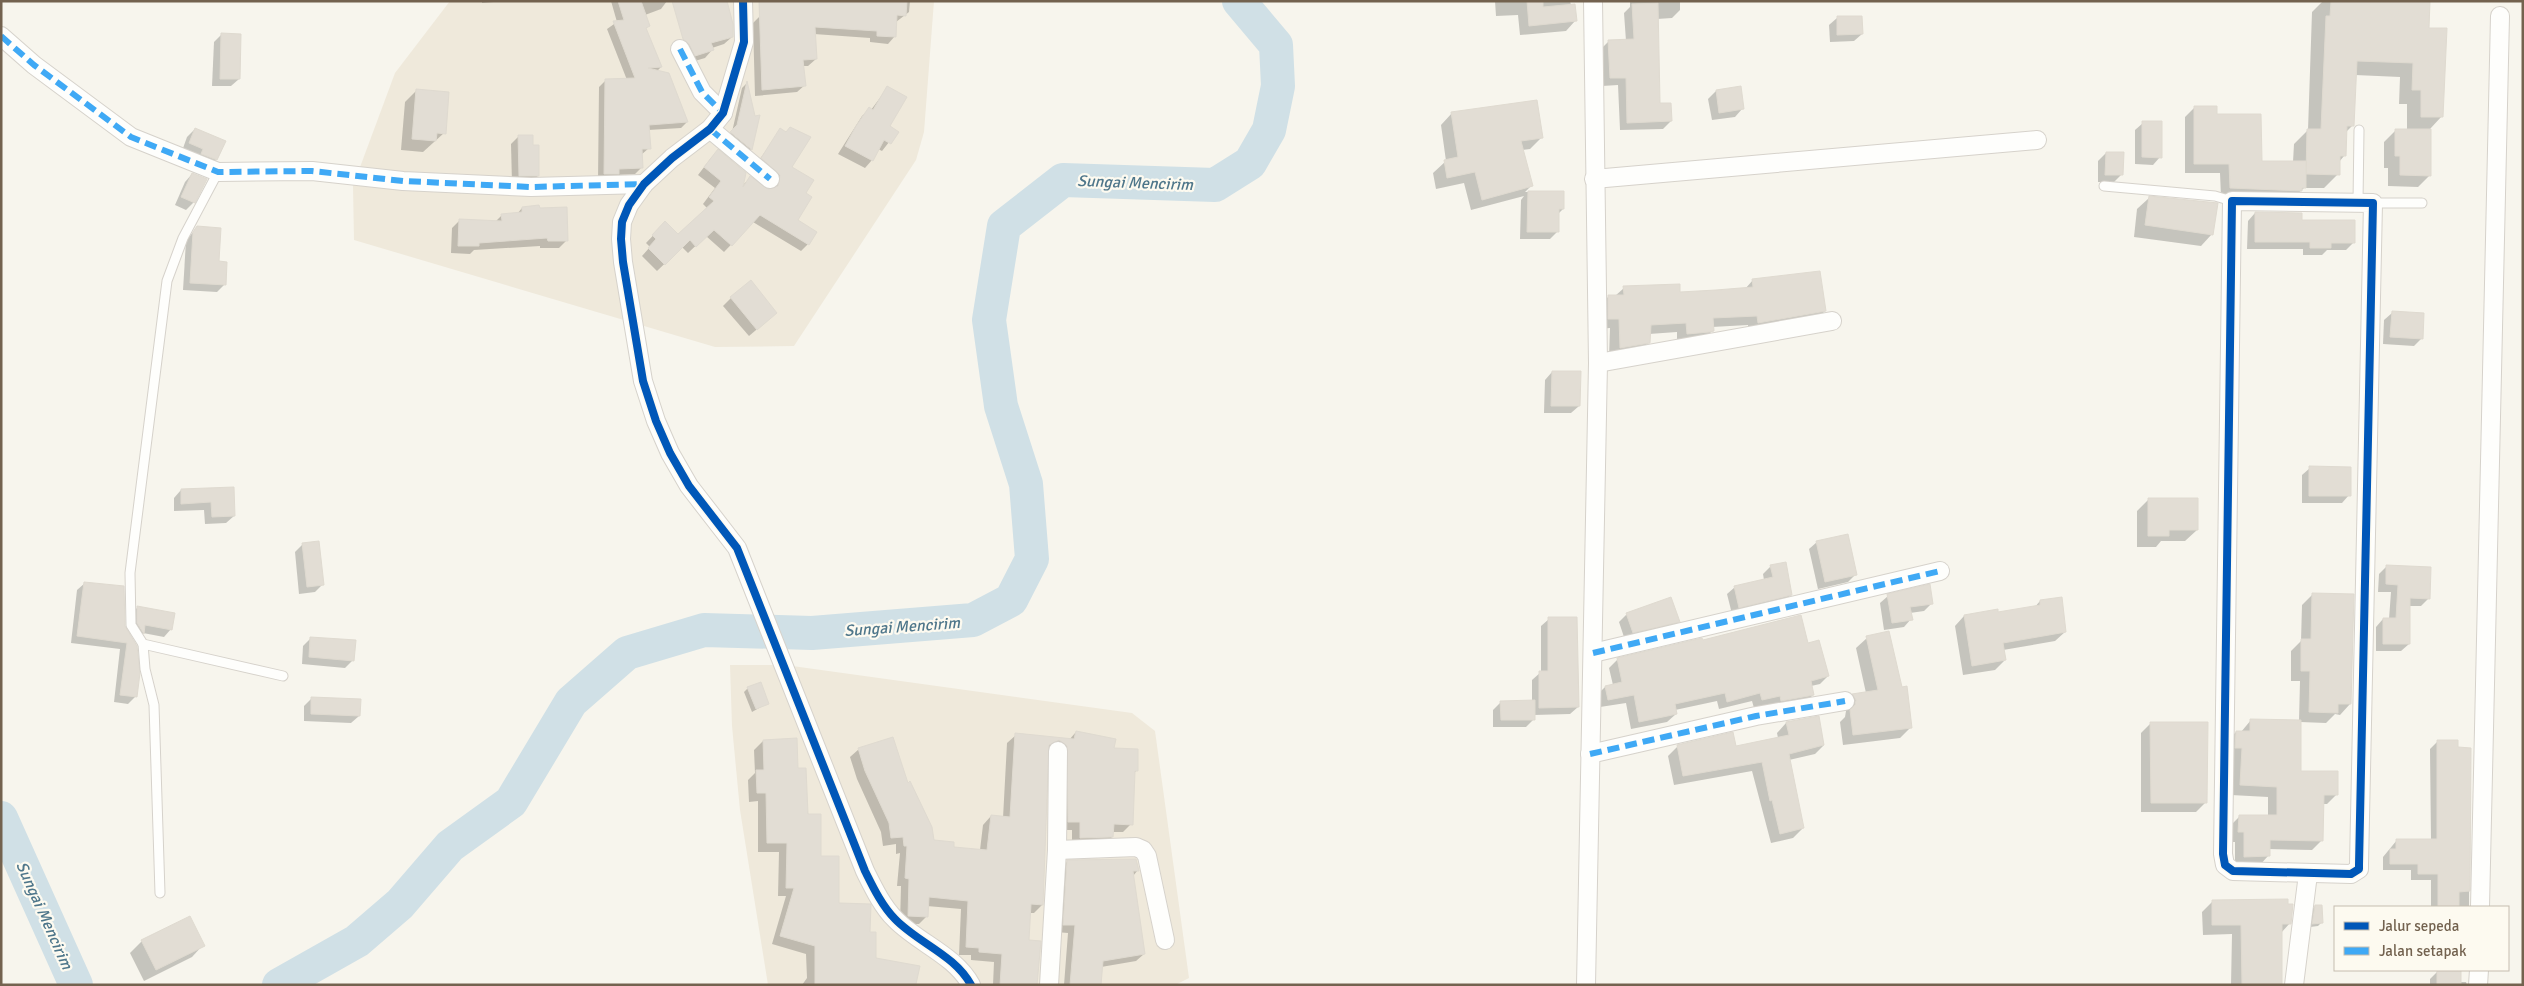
<svg xmlns="http://www.w3.org/2000/svg" width="2524" height="986" font-family="Signika,sans-serif">
<style>
.residential{fill:#efe9db}
.shadow{fill:#0003}
.lines{fill:none;stroke-linecap:round;stroke-linejoin:round}
.river{stroke:#d0e0e6;stroke-width:34}
.building{fill:#e2ddd4;stroke:#dfdad0}
.lane-casing{stroke:#d6d2cb;stroke-width:11}
.street-casing{stroke:#d6d2cb;stroke-width:20}
.lane{stroke:#fefefc;stroke-width:9}
.street{stroke:#fefefc;stroke-width:18}
.quiet{stroke:#3fa9f5;stroke-width:6;stroke-dasharray:12 6;stroke-linecap:butt}
.cycleway-casing{stroke:#fdfaf0;stroke-width:11}
.cycleway{stroke:#0057b8;stroke-width:8}
.labels{text-anchor:middle;stroke-width:4.5;stroke-linejoin:round;paint-order:stroke}
.water-label{font-size:16px;font-style:italic;fill:#4e768a;stroke:#fdfaf0}
</style>
<rect width="100%" height="100%" fill="#f7f5ed"/>
<g class="residential">
<path d="M450,1H934L924,132L916,160L794,346L715,347L354,240L353,186L395,73Z"/>
<path d="M730,665H785L1132,713L1155,731L1189,978L1175,985H768L740,810L732,726Z"/>
</g>
<g class="shadow">
<path d="M482,1H505L482,3Z"/>
<path d="M611,1H667L661,9L645,15L649,25L645,29L661,67L656,72L687,122L681,128L648,130L649,148L641,155V168L635,174L617,175L611,180H598L599,87L606,80H627L607,29L617,22Z"/>
<path d="M680,1L732,37L724,44L712,48V50L705,58L688,63Z"/>
<path d="M759,1H910L909,12L896,22L895,36L888,44L870,42V38L814,34L816,59L808,66H803L805,85L797,92L755,96L753,23L760,16Z"/>
<path d="M1495,1H1570L1575,21L1566,31L1520,35L1518,15L1496,16Z"/>
<path d="M1630,1H1680V10L1672,18L1657,19L1659,105L1671,121L1663,129L1620,130L1618,85L1602,86L1601,49L1609,41H1626L1624,13L1630,7Z"/>
<path d="M2323,1H2429L2428,29L2442,116L2430,129V175L2418,187L2388,186V168H2384V142L2396,130H2407V104H2399L2400,77L2355,75L2353,125L2345,133L2344,156L2339,162L2338,174L2324,188H2304L2291,200L2221,197L2220,173H2185V117L2195,107L2215,116L2261,162H2293L2294,144L2308,130L2312,12Z"/>
<path d="M1837,18L1862,34L1854,41L1830,42L1829,25Z"/>
<path d="M221,35L239,79L231,86H212L214,42Z"/>
<path d="M746,84L754,117H758L751,149L746,154L726,138L732,132L742,88Z"/>
<path d="M888,87L889,127L897,132L882,151L878,149L872,160L865,168L838,154L862,116L870,109L871,110Z"/>
<path d="M1739,88L1742,109L1735,117L1712,120L1708,99L1716,91Z"/>
<path d="M417,90L444,133L423,152L401,150L405,102Z"/>
<path d="M1452,113L1542,137L1530,149L1522,150L1531,186L1525,192H1563V209L1558,214V231L1550,239H1520L1521,200L1524,196L1471,210L1464,183L1436,189L1433,173L1446,161L1441,125Z"/>
<path d="M2143,123L2160,157L2153,165L2135,164V130Z"/>
<path d="M195,129L216,160L209,167L182,151L187,137Z"/>
<path d="M781,129L785,133L798,131L809,138L790,167L804,194L796,220L808,244L801,251L753,222L724,252L706,236L688,253L682,247L657,271L642,256L650,247L646,243L665,223L677,236L707,208L703,204L715,188L698,175L711,158L718,151L742,186L750,178L763,189L772,190L773,182L755,166Z"/>
<path d="M519,136L532,147L538,176L530,183H512L511,144Z"/>
<path d="M2106,153L2122,174L2114,182H2098V161Z"/>
<path d="M192,174L194,202L186,210L175,205L185,182Z"/>
<path d="M2149,198L2212,234L2201,246L2134,237L2137,209Z"/>
<path d="M522,208L567,240L559,248H540V246L474,250L470,254L451,253L452,228L459,221L495,222L502,215L517,214Z"/>
<path d="M2255,213L2300,222L2353,243L2346,250H2327L2322,255H2303V249H2247L2248,221Z"/>
<path d="M197,227L217,262L224,285L217,292L183,290L186,241Z"/>
<path d="M1753,280L1825,311L1815,321L1749,333L1748,325L1712,327V331L1702,341L1677,343V332L1649,334V342L1639,352L1609,357L1610,328L1599,329L1598,307L1608,297L1615,296L1624,288L1679,293L1745,289Z"/>
<path d="M731,298L768,320L749,336L723,306Z"/>
<path d="M2392,313L2422,338L2414,346L2383,344L2384,320Z"/>
<path d="M1552,372L1579,406L1571,413H1544L1545,380Z"/>
<path d="M2310,468L2349,495L2342,503H2302V475Z"/>
<path d="M233,489L234,516L226,523L205,524L204,510L174,511V498L181,490Z"/>
<path d="M2149,499L2197,530L2185,541H2161L2156,547H2137V511Z"/>
<path d="M1817,542L1856,574L1848,582L1818,589L1809,549Z"/>
<path d="M303,544L322,585L315,592L299,594L295,552Z"/>
<path d="M1771,566L1791,595L1783,602L1732,614L1727,594L1735,587L1764,580L1763,574Z"/>
<path d="M2387,566L2429,598L2421,606H2409V644L2401,651H2376V627L2383,619H2389L2391,592H2378L2379,574Z"/>
<path d="M85,583L124,626L136,646V696L128,704L114,702L120,649L71,643L77,590Z"/>
<path d="M2312,595L2350,704L2340,715L2335,714L2326,723L2300,722L2299,772L2337,794L2327,804H2323L2322,840L2312,850L2268,849V856L2259,866H2235V842H2229L2230,826L2239,817H2268V797L2231,795L2233,757H2226V742L2236,732H2241L2251,720L2299,721L2300,681H2291V651L2301,641L2302,605Z"/>
<path d="M1888,596L1931,604L1924,611L1910,613L1911,619L1904,627L1884,630L1880,603Z"/>
<path d="M2040,601L2065,632L2055,641L2003,650L2005,660L1995,670L1963,675L1955,626L1964,616L1997,614L2034,608Z"/>
<path d="M137,608L171,629L164,637L143,633L136,640L130,615Z"/>
<path d="M1627,614L1678,621L1671,629L1625,640L1619,622Z"/>
<path d="M1549,619L1578,707L1570,714L1534,715V719L1526,727H1493V710L1501,702L1532,701V680L1541,672V626Z"/>
<path d="M311,638L353,660L345,668L302,664L303,646Z"/>
<path d="M1867,638L1911,727L1900,738L1843,745L1840,722L1845,717L1846,711L1843,705L1853,695L1866,693L1856,648Z"/>
<path d="M1702,642L1807,644L1828,676L1820,684L1811,686L1813,695L1805,703L1773,709L1772,704L1754,708L1752,701L1719,709L1717,701L1675,710L1676,714L1667,722L1631,729L1626,703L1600,707L1597,695L1605,687L1613,685L1609,668L1618,659Z"/>
<path d="M748,688L768,703L752,712L744,692Z"/>
<path d="M312,698L359,716L351,723L304,721V706Z"/>
<path d="M1818,718L1824,745L1815,754L1789,760L1803,828L1793,838L1771,843L1752,771L1674,785L1668,756L1678,746L1735,748L1778,738L1777,733L1786,723Z"/>
<path d="M2151,723L2206,802L2196,812H2141V733Z"/>
<path d="M1076,732L1113,750L1136,771L1133,774L1131,824L1123,832H1112V837L1104,845L1072,846V830H1060V755L1049,748L1042,905L1034,913H1029L1028,942L1036,985H993L994,962L971,960V955H959L961,909L927,906V916L919,924H900L901,886H897L900,853L896,854V844L883,846L881,832L857,779L850,757L859,749L907,784L932,842L952,848L980,850L983,825L991,816L1003,818L1007,743L1016,735L1069,740Z"/>
<path d="M763,741L796,769L820,857L837,904L869,933L875,959L915,983L914,985H802L807,978L806,954L772,944L786,896H778L779,852H758V801L749,802L748,780L755,773L754,750Z"/>
<path d="M2437,742L2457,749H2470L2469,907H2431V880H2411V870H2383V857L2397,840H2431L2430,749Z"/>
<path d="M1068,861L1138,870L1133,876L1144,954L1136,961L1101,967L1099,985H1064L1068,933L1056,932L1060,869Z"/>
<path d="M2212,902L2290,923L2281,933V985H2231L2232,934L2203,935L2202,912Z"/>
<path d="M2315,906L2321,923L2318,926L2310,927L2312,910Z"/>
<path d="M142,941L203,945L192,957L144,981L130,953Z"/>
<path d="M2437,972L2459,982H2466L2467,985H2430V979Z"/>
</g>
<g class="lines">
<g class="river">
<path d="M1,818L76,985"/>
<path d="M279,985L357,941L400,904L450,846L511,802L571,702L627,653L704,630L812,633L973,620L1011,600L1032,559L1026,484L1001,406L989,320L1004,226L1063,180L1215,185L1250,163L1269,130L1278,86L1276,45L1239,1"/>
</g>
</g>
<g class="building">
<path d="M618,1H641L650,26L646,28L662,67L648,68L669,73L688,122L649,125L651,149H642L643,168L619,169V174H604L605,79L635,78L613,21L624,20Z"/>
<path d="M672,1H727L733,24V37L711,43L714,50L695,56L689,44L683,39Z"/>
<path d="M759,1H907L906,16L897,15L896,37L877,36V31L815,27L817,59L803,60L806,86L762,90Z"/>
<path d="M1527,1H1543V7L1575,4L1577,21L1529,26Z"/>
<path d="M2331,1H2430L2429,28H2447L2443,117H2421V90H2412L2413,63L2357,61L2354,126H2347L2346,156H2340V175L2306,174L2307,129H2321L2326,16H2330Z"/>
<path d="M1658,3L1660,103H1671L1672,121L1627,123L1626,78H1610L1608,40L1634,39L1632,4Z"/>
<path d="M1837,16H1862L1863,34L1837,35Z"/>
<path d="M221,33L241,34L240,79H220Z"/>
<path d="M747,81L755,116L760,115L752,150L730,132L737,125Z"/>
<path d="M887,86L907,97L890,126L899,132L891,144L884,140L873,161L845,146L856,126L869,107L873,110Z"/>
<path d="M1741,86L1744,109L1719,113L1716,90Z"/>
<path d="M416,89L449,92L446,134L437,133L436,141L412,139Z"/>
<path d="M1537,100L1543,138L1521,141L1533,186L1482,200L1475,172L1447,178L1444,160L1458,157L1451,112Z"/>
<path d="M2194,106H2217V114H2261L2262,161H2306V188H2302V191L2230,188L2229,164H2194Z"/>
<path d="M2142,121H2162V158L2142,157Z"/>
<path d="M790,127L811,137L792,167L814,180L806,193L812,197L798,220L817,232L809,245L760,215L732,246L714,230L696,247L690,240L665,265L648,248L656,239L652,235L665,221L678,234L714,201L709,197L721,181L704,167L718,149L746,173L743,187L750,176L768,189L778,186L780,175L761,158L780,128L786,132Z"/>
<path d="M195,128L226,141L217,160L201,154L203,149L189,143Z"/>
<path d="M2395,129H2431V176L2400,175V156H2395Z"/>
<path d="M518,135H533V145H539V176H519Z"/>
<path d="M2106,152H2124L2123,175H2105Z"/>
<path d="M192,173L207,179L195,203L181,197Z"/>
<path d="M1528,191H1564V209H1559V232H1527Z"/>
<path d="M2149,196L2218,203L2213,235L2145,225Z"/>
<path d="M539,205L540,208L567,207L568,241H548L547,238L479,243V246H458L459,219L502,221L501,214L522,212V207Z"/>
<path d="M2255,212L2302,213V220H2355V243H2331V248H2310V242H2255Z"/>
<path d="M197,226L221,228L219,261L227,262L226,285L190,283L193,232Z"/>
<path d="M1820,271L1826,311L1758,323L1757,316L1713,318L1714,331L1710,332L1687,334L1686,323L1651,325L1650,343L1620,348L1619,319H1608V295H1624L1623,286L1680,284V292L1716,290L1753,287L1752,279Z"/>
<path d="M751,280L777,313L757,330L730,297Z"/>
<path d="M2392,311L2424,313L2423,339L2390,337Z"/>
<path d="M1552,371H1581L1580,406H1551Z"/>
<path d="M2309,466L2351,467V496H2309Z"/>
<path d="M234,487L235,516L212,517L211,502L181,504V489Z"/>
<path d="M2148,498H2198V530H2169V536H2148Z"/>
<path d="M1848,534L1857,575L1825,582L1816,541Z"/>
<path d="M319,541L324,585L307,587L302,543Z"/>
<path d="M1786,562L1792,595L1739,608L1734,586L1773,577L1770,565Z"/>
<path d="M2386,565L2431,567L2430,599L2410,598V644H2383V618H2396L2398,585L2386,584Z"/>
<path d="M84,582L124,586L125,626L137,646L140,673L137,697L120,695L127,643L77,636Z"/>
<path d="M1930,584L1933,604L1910,607L1913,620L1892,623L1887,594Z"/>
<path d="M2312,593L2354,594L2351,704H2338V713L2309,712L2310,671H2301V639H2311Z"/>
<path d="M1671,597L1680,622L1633,633L1626,613Z"/>
<path d="M2062,597L2066,632L2003,643L2006,660L1972,666L1964,615L1998,609V612L2040,605V600Z"/>
<path d="M137,606L175,613L172,630L145,625L144,634L137,623Z"/>
<path d="M1801,615L1808,643L1819,640L1829,676L1811,681L1814,695L1781,701L1780,696L1762,700L1760,693L1727,702L1725,693L1675,704L1677,714L1639,722L1634,695L1608,700L1605,686L1622,682L1617,658L1702,638L1703,640Z"/>
<path d="M1548,617H1577L1579,707L1539,708V671H1548Z"/>
<path d="M1889,631L1902,687L1907,686L1912,728L1853,735L1850,710L1855,705L1856,700L1852,694L1878,690L1866,636Z"/>
<path d="M310,637L356,640L354,661L309,657Z"/>
<path d="M761,682L769,704L756,709L747,687Z"/>
<path d="M311,697L361,699L360,716L311,714Z"/>
<path d="M1535,700V720H1501L1500,701Z"/>
<path d="M1819,716L1824,745L1789,754L1804,828L1780,834L1772,800L1770,801L1762,762L1683,776L1677,745L1733,732L1736,746L1789,735L1786,722Z"/>
<path d="M2250,719L2301,720V771H2338V795H2324L2323,841L2270,840V856L2244,857V832H2238L2239,815H2277V787L2240,785L2242,748H2235L2236,731H2250Z"/>
<path d="M2150,722H2208L2207,803H2151Z"/>
<path d="M1076,731L1116,739L1114,748L1138,749V771H1135L1133,825L1114,824L1113,837L1080,838V822H1068L1067,746L1059,740L1049,745L1043,905L1031,904L1029,940L1041,941L1037,985H1000L1002,954L979,952V948L966,947L968,901L929,897L928,917L908,916L909,879L905,878L907,846H904L903,837L891,838L889,823L865,771L858,748L893,737L908,783L910,781L932,827L934,840L954,842V847L987,850L991,815L1010,817L1015,733L1074,739Z"/>
<path d="M797,738L798,768H806L808,814H821V856H839V903L871,904L870,932H876V958L920,966L916,984L815,985V946L780,936L794,888H786L787,843H767L766,793H757L756,770H764L763,740Z"/>
<path d="M2437,740H2458V747L2471,748L2470,891L2459,892V907H2438V874H2418V864H2390V849H2396V839H2437Z"/>
<path d="M1136,859L1139,871H1133L1145,954L1103,961L1101,985H1070L1075,925H1063L1067,860Z"/>
<path d="M2288,899V904H2293L2291,924H2282V985H2242L2241,925H2212V900Z"/>
<path d="M2315,905H2322L2323,923L2312,924Z"/>
<path d="M190,916L205,946L156,970L141,940Z"/>
<rect x="2437" y="970" width="24" height="15"/>
</g>
<g class="lines">
<g class="lane-casing">
<g id="lane">
<path d="M218,172L183,238L167,281L130,573L131,625L143,644L283,676"/>
<path d="M2104,186L2215,196L2232,201"/>
<path d="M2358,202L2359,130"/>
<path d="M2373,203H2422"/>
<path d="M143,644L145,669L154,705L160,893"/>
</g>
</g>
<g class="street-casing">
<g id="street">
<path d="M743,1L744,42L723,113L710,129L672,158L644,184L629,205L622,222L621,239L623,262L643,381L656,421L670,453L689,486L737,548L865,871C873,887 882,906 895,919C918,943 955,955 971,985"/>
<path d="M1,36L34,65L131,137L218,172L312,171L403,181L531,187L644,184"/>
<path d="M680,49L702,92L723,113"/>
<path d="M710,129L770,179"/>
<path d="M1594,179L2037,140"/>
<path d="M2232,201L2373,203L2359,865V869L2351,874L2233,871L2225,865L2223,854Z"/>
<path d="M1598,363L1832,321"/>
<path d="M1593,653L1940,571"/>
<path d="M1590,754L1756,716L1845,701"/>
<path d="M1057,850L1136,847L1143,850L1147,856L1165,940"/>
<path d="M2480,907L2500,16"/>
<path d="M1049,985L1057,850L1058,751"/>
<path d="M1586,985L1598,363L1593,1"/>
<path d="M2294,985L2308,874"/>
<path d="M2478,985L2479,970"/>
</g>
</g>
<use href="#lane" class="lane"/>
<use href="#street" class="street"/>
<g class="quiet">
<path d="M1,36L34,65L131,137L218,172L312,171L403,181L531,187L644,184"/>
<path d="M680,49L702,92L723,113"/>
<path d="M710,129L770,179"/>
<path d="M1593,653L1940,571"/>
<path d="M1590,754L1756,716L1845,701"/>
</g>
<g class="cycleway-casing">
<g id="cycleway">
<path d="M743,1L744,42L723,113L710,129L672,158L644,184L629,205L622,222L621,239L623,262L643,381L656,421L670,453L689,486L737,548L865,871C873,887 882,906 895,919C918,943 955,955 971,985"/>
<path d="M2232,201L2373,203L2359,865V869L2351,874L2233,871L2225,865L2223,854Z"/>
</g>
</g>
<use href="#cycleway" class="cycleway"/>
</g>
<g class="labels">
<g class="water-label">
<text transform="translate(1135 182) rotate(2)" y="6">Sungai Mencirim</text>
<text transform="translate(902 626) rotate(-4)" y="6">Sungai Mencirim</text>
<text transform="translate(45 915) rotate(66)" y="6">Sungai Mencirim</text>
</g>
</g>
<rect width="2524" height="986" fill="none" stroke="#73624f" stroke-width="5"/>
<rect x="2334" y="906" width="175" height="65" fill="#fdfaf0" stroke="#c6bdb0"/>
<rect x="2344" y="922" width="25" height="8" fill="#0057b8" stroke="#c6bdb0"/>
<text x="2379" y="931" font-size="15" fill="#73624f">Jalur sepeda</text>
<rect x="2344" y="947" width="25" height="8" fill="#3fa9f5" stroke="#c6bdb0"/>
<text x="2379" y="956" font-size="15" fill="#73624f">Jalan setapak</text>
</svg>
